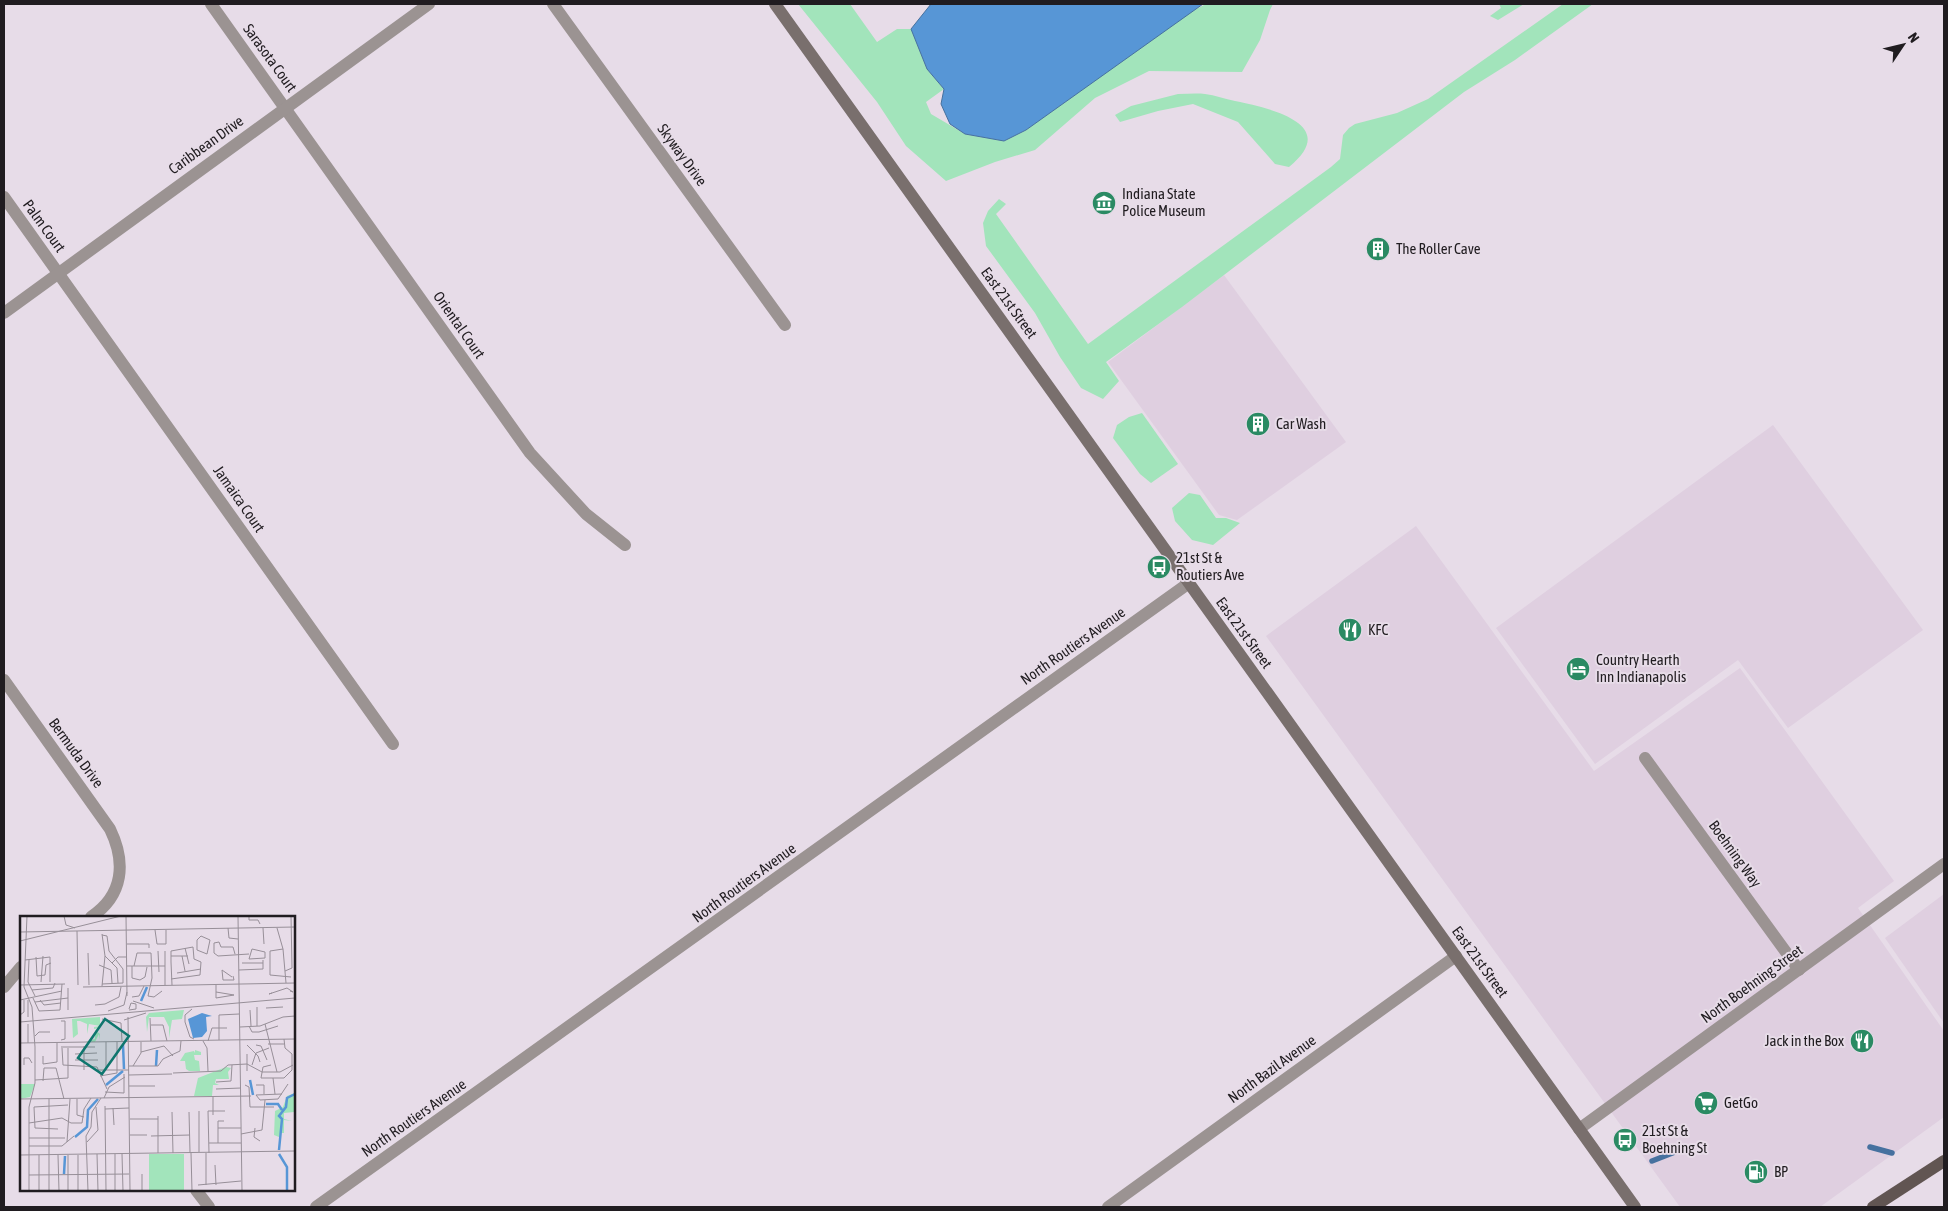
<svg xmlns="http://www.w3.org/2000/svg" width="1948" height="1211" font-family="'Asap Condensed',sans-serif">
<style>
.built{fill:#dfcfe0}
.green{fill:#a2e4bb}
.water{fill:#5796d6;stroke:#46719f}
.lines{fill:none;stroke-linecap:round;stroke-linejoin:round}
.stream{stroke:#46719f;stroke-width:5.5}
.minor{stroke:#9b9392;stroke-width:12}
.secondary{stroke:#796f6d;stroke-width:12}
.primary{stroke:#615552;stroke-width:12}
.labels{text-anchor:middle;stroke-width:4;stroke-linejoin:round;paint-order:stroke}
.street-label{font-size:15px;fill:#201c20;stroke:#e7dce8}
.poi-label{font-size:15px;fill:#201c20;stroke:#e7dce8;text-anchor:start}
.inset-river{fill:none;stroke:#5796d6;stroke-width:2.5}
.inset-road{fill:none;stroke:#978f98;stroke-width:1}
.view{fill:#0f766e;fill-opacity:0.15;stroke:#0f766e;stroke-width:2.5}
.inset-edge{fill:none;stroke:#201c20;stroke-width:2.5}
</style>
<rect width="100%" height="100%" fill="#e7dce8"/>
<g class="built">
<path d="M1224,275L1346,442L1237,520L1219,515L1108,362Z"/>
<path d="M1773,425L1923,630L1788,728L1738,660L1595,764L1496,628Z"/>
<path d="M1416,526L1594,771L1740,668L1894,881L1858,908L1944,1031V1117L1820,1207H1680L1266,636Z"/>
<path d="M1944,894V1023L1885,938Z"/>
</g>
<g class="green">
<path d="M798,4H850L877,42L897,29H911L927,69L944,89L926,102L931,114L965,134L1004,141L1026,130L1192,11L1206,4H1273L1270,10L1260,40L1242,72L1149,71L1095,98L1035,150L995,162L946,181L906,146L877,102Z"/>
<path d="M1499,4H1524L1498,20L1490,16L1501,8Z"/>
<path d="M1563,4H1593L1515,60L1464,92L1182,307L1106,362L1119,381L1103,399L1081,388L1060,357L1035,313L986,246L983,223L988,211L999,199L1006,204L996,214L1088,344L1331,167L1340,159L1343,135L1349,128L1355,124L1397,113L1428,99Z"/>
<path d="M1178,94C1187,94 1196,93 1205,94C1215,95 1225,99 1235,101C1269,108 1342,124 1289,167L1275,164L1238,122L1193,104L1158,111L1120,122L1115,115L1131,106Z"/>
<path d="M1142,413L1178,464L1151,483L1140,474L1113,438L1117,425L1129,417Z"/>
<path d="M1189,493L1200,495L1216,518H1226L1240,523L1213,545L1192,540L1175,521L1172,508Z"/>
</g>
<path class="water" d="M931,4H1203L1026,130L1004,141L965,134L950,124L941,104L944,89L927,69L911,29Z"/>
<g class="lines">
<g class="stream">
<path d="M1870,1147L1892,1153"/>
<path d="M1652,1161L1675,1152"/>
</g>
<g class="minor">
<path d="M211,4L530,453L586,514L625,545"/>
<path d="M553,4L785,325"/>
<path d="M4,197L393,744"/>
<path d="M4,313L429,4"/>
<path d="M4,680L110,829C126,862 124,895 91,917"/>
<path d="M1645,758L1799,970"/>
<path d="M4,987L21,967"/>
<path d="M1579,1129L1944,864"/>
<path d="M196,1190L209,1207"/>
<path d="M316,1207L1189,583"/>
<path d="M1108,1207L1456,956"/>
</g>
<path class="secondary" d="M775,4L1635,1207"/>
<path class="primary" d="M1873,1207L1944,1161"/>
</g>
<defs>
<g id="museum-disc" transform="scale(1.25)"><circle r="9.5" fill="#2a8a63" stroke="#e7dce8"/><path d="M0-6L6-3V-2H-6V-3ZM-5-1h2V3h-2ZM-1-1h2V3h-2ZM3-1h2V3H3ZM-6 4H6V6H-6Z" fill="#fff"/></g>
<g id="building-disc" transform="scale(1.25)"><circle r="9.5" fill="#2a8a63" stroke="#e7dce8"/><path d="M-4-6H4V6H1V3H-1V6H-4ZM-2.5-4.3h1.7v1.8h-1.7ZM.8-4.3h1.7v1.8H.8ZM-2.5-1h1.7V.8h-1.7ZM.8-1h1.7V.8H.8Z" fill="#fff"/></g>
<g id="bus-disc" transform="scale(1.25)"><circle r="9.5" fill="#2a8a63" stroke="#e7dce8"/><path d="M-5-6H5V4H4V6H2V4H-2V6H-4V4H-5ZM-3.5-4V0h7V-4ZM-3.5 1.2v1.5H-2V1.2ZM2 1.2v1.5H3.5V1.2Z" fill="#fff"/></g>
<g id="restaurant-disc" transform="scale(1.25)"><circle r="9.5" fill="#2a8a63" stroke="#e7dce8"/><path d="M-5-6h1v4h1v-4h1v4h1v-4h1v5L-1.5 .5V6h-2V.5L-5-1ZM5-6V6H3V1.5H1.5Q1.5-4 5-6Z" fill="#fff"/></g>
<g id="hotel-disc" transform="scale(1.25)"><circle r="9.5" fill="#2a8a63" stroke="#e7dce8"/><path d="M-6-4.5h1.5V1H6V5H4.5V3h-9V5H-6ZM-4 0a1.8 1.8 0 1 1 3.6 0ZM.5 0V-2.5h3Q6-2.5 6 0Z" fill="#fff"/></g>
<g id="supermarket-disc" transform="scale(1.25)"><circle r="9.5" fill="#2a8a63" stroke="#e7dce8"/><path d="M-6-5.5h2.5l.6 2H6L4.5 2H-2.5L-4.4-4H-6ZM-1.5 3.2a1.3 1.3 0 1 0 .1 0ZM3 3.2a1.3 1.3 0 1 0 .1 0Z" fill="#fff"/></g>
<g id="fuel-disc" transform="scale(1.25)"><circle r="9.5" fill="#2a8a63" stroke="#e7dce8"/><path d="M-5.5-6h7V0h2V4h1.3V-2.5L3-4.5l.8-.8L6-3V5H2.5V1h-1V6h-7ZM-4.2-4.7v3.2H.2V-4.7Z" fill="#fff"/></g>
</defs>
<g fill-rule="evenodd">
<use href="#museum-disc" x="1104" y="203"/>
<use href="#building-disc" x="1378" y="249"/>
<use href="#building-disc" x="1258" y="424"/>
<use href="#bus-disc" x="1159" y="567"/>
<use href="#restaurant-disc" x="1350" y="630"/>
<use href="#hotel-disc" x="1578" y="669"/>
<use href="#restaurant-disc" x="1862" y="1041"/>
<use href="#supermarket-disc" x="1706" y="1103"/>
<use href="#bus-disc" x="1625" y="1140"/>
<use href="#fuel-disc" x="1756" y="1172"/>
</g>
<g class="labels">
<g class="street-label">
<text transform="translate(270 58) rotate(54)" y="5">Sarasota Court</text>
<text transform="translate(206 145) rotate(-36)" y="5">Caribbean Drive</text>
<text transform="translate(682 155) rotate(54)" y="5">Skyway Drive</text>
<text transform="translate(44 226) rotate(54)" y="5">Palm Court</text>
<text transform="translate(1009 303) rotate(54)" y="5">East 21st Street</text>
<text transform="translate(459 325) rotate(55)" y="5">Oriental Court</text>
<text transform="translate(239 499) rotate(55)" y="5">Jamaica Court</text>
<text transform="translate(1244 633) rotate(54)" y="5">East 21st Street</text>
<text transform="translate(1073 646) rotate(-35)" y="5">North Routiers Avenue</text>
<text transform="translate(76 753) rotate(54)" y="5">Bermuda Drive</text>
<text transform="translate(1735 854) rotate(54)" y="5">Boehning Way</text>
<text transform="translate(744 883) rotate(-36)" y="5">North Routiers Avenue</text>
<text transform="translate(1480 962) rotate(54)" y="5">East 21st Street</text>
<text transform="translate(1752 984) rotate(-36)" y="5">North Boehning Street</text>
<text transform="translate(1272 1069) rotate(-36)" y="5">North Bazil Avenue</text>
<text transform="translate(414 1118) rotate(-35)" y="5">North Routiers Avenue</text>
</g>
<g class="poi-label">
<text x="1122" y="199">Indiana State<tspan x="1122" dy="17">Police Museum</tspan></text>
<text x="1396" y="254">The Roller Cave</text>
<text x="1276" y="429">Car Wash</text>
<text x="1176" y="563">21st St &amp;<tspan x="1176" dy="17">Routiers Ave</tspan></text>
<text x="1368" y="635">KFC</text>
<text x="1596" y="665">Country Hearth<tspan x="1596" dy="17">Inn Indianapolis</tspan></text>
<text x="1844" y="1046" text-anchor="end">Jack in the Box</text>
<text x="1724" y="1108">GetGo</text>
<text x="1642" y="1136">21st St &amp;<tspan x="1642" dy="17">Boehning St</tspan></text>
<text x="1774" y="1177">BP</text>
</g>
</g>
<g transform="translate(20 916)">
<rect width="275" height="275" fill="#e7dce8"/>
<path d="M164,94L162,103L152,104L149,122V111L144,101H129L127,116L126,101L129,97ZM80,101V124L79,118L75,126H65L75,123V114L80,118V112L74,113V111L80,110L69,108L67,118V108L60,105H57L58,118L53,122L52,103ZM175,134L181,136V139H174L175,144L179,145L180,155H169L166,153L165,145H160L165,137L174,135L175,137ZM206,151L211,152L208,156L209,163H196L195,167L199,169H193L192,180H174L178,162ZM0,168H15L10,181L0,183ZM275,177L274,196L264,197V203L272,205L264,204V217H260L259,221L254,219L255,195L263,191L267,180ZM129,238H164V275H129Z" fill="#a2e4bb"/>
<path d="M182,97L192,100L186,101L187,115L182,121L173,122L168,103Z" fill="#5796d6"/>
<path class="inset-river" d="M121,85L127,71M103,129L104,153M136,150L137,134M230,164L233,179M86,169L103,155M246,188H258L262,194M55,221L67,211L68,194L78,183M259,234L262,203L259,200L266,191L267,182L275,178M259,238L267,251V275M44,258L45,240"/>
<path class="inset-road" d="M7,0L4,71L12,91L15,131V167L9,191V275M44,0L46,9L55,12M106,0L107,80M218,0L222,275M229,0V4H238L240,8M208,12L209,22L218,23M243,12L244,28M257,12L263,33L266,67M135,14L137,28H146V14M57,15L58,69M0,16L275,11M82,18L85,40L82,70M82,19L87,20L89,35L103,53V67L82,68M181,20L190,24L187,38L177,34V24ZM0,25L101,0M107,28H129V32M165,32L169,48M232,33L245,36V42L229,43ZM263,33L250,35V59L271,61M138,35L139,56M145,35V69M68,37L69,69M215,38L213,31H201L199,26L194,27V37L198,40L229,38M85,40L97,52L98,67M151,40H168M162,40L165,55M16,41L17,60L25,59L26,49L31,47M5,44L30,41V66M9,44L8,66L15,80M92,47L98,41H106M222,47H243M79,49L91,54L92,67M107,50H145M112,50V62L120,64L125,61L127,51M114,50L117,37H131L132,62L128,80L134,81L142,75M219,54L243,53V44M265,55L272,52L271,0M157,57L181,53M212,61L202,54L203,64H214L213,60M151,63L180,59L181,46L174,43L173,31L151,35V46L152,69M21,66L23,40M0,69L45,68M196,69V82L214,79M63,71L275,67M48,72V94M12,74L33,72L35,67M196,76L214,79M252,77L249,78L267,72L273,76L270,75M112,81L119,80L124,70M13,82L19,95L40,94L42,68M0,84L42,75M8,84V101M20,84L24,89L41,87M113,85L134,92M15,86L48,82M75,89L85,88L99,81L101,71M246,92L263,91M109,93L111,87L116,88V93L109,94M172,93L165,99V106L170,121L174,123M230,94L231,110M88,95L104,89L107,76M0,99L4,96V84M108,101L110,275M130,102L131,125M82,103L101,107L102,126M104,104L126,97M0,106L275,82M8,108V127M245,108L257,156M131,109H143L147,125M229,110L232,116H239L258,110M237,110V91M220,111L240,110L263,101L275,100M15,120L19,116H30M41,124L45,123V105H41M199,124V99L219,98M183,125L187,132L188,155M188,125L192,112H207M86,126V154M0,127L275,123M248,128H264M227,129L238,140L240,146M236,129L241,130L247,144M64,130V154M41,131H75M42,132L43,149L77,151L87,173M121,136L144,130L153,140M55,138L77,137M227,138V155M23,140V148L37,146V127M55,144H78M4,149V142H9L12,147M232,149L236,137L249,132M251,149L243,151L241,162H264L272,154V138L265,132L264,123M109,150H138L143,143L160,135L161,125M113,150L121,137V126M77,154H109M153,157L201,155L208,149L227,148L242,156H260L273,149M109,159L152,158M80,160L97,157V126M253,162L255,178M15,164L48,162V132M23,165L24,152H36L44,183M196,166L211,165L212,149M225,169L229,171L230,191H254M236,169H244V178M109,170H135M196,173L221,172M85,176L104,177V158M236,179L240,184L258,183L268,168M236,179L262,178M193,181V199M84,182L89,171L105,161M0,183L231,180M57,183V199L64,201M85,190L86,275M93,192L94,209M85,193L109,192M179,195V236M152,196L153,237M169,196L170,236M138,200V237M110,203H138M9,207L42,202L51,207H62L64,193L71,182M198,212H221M235,212L234,221L240,225M38,213L15,212L14,191L48,189M242,214L245,184M221,218L242,214M110,219H127M131,220L170,219M9,222H45M47,226L50,183M67,226L78,214L76,191M189,227H221M198,227V205H204M9,230H42L54,220M171,237L172,275M186,237V269M189,237L188,195H205M77,238L78,275M95,238V275M102,238L103,275M0,239L275,235M19,239V275M38,239L39,275M48,239V275M58,239V275M195,249L196,269M122,258V275M9,259L109,258M178,269L221,265M29,275V183M68,275L66,220L71,211L72,196L81,182"/>
<path class="view" d="M85,103L109,120L82,158L58,142Z"/>
<rect width="275" height="275" class="inset-edge"/>
</g>
<rect width="1948" height="1211" fill="none" stroke="#201c20" stroke-width="10"/>
<g transform="translate(1903 45) rotate(55)" stroke="#e7dce8" stroke-width="4" paint-order="stroke">
<path d="M0-4L9 19L0 12L-9 19Z" fill="#201c20"/>
<text y="-8" font-size="14" font-weight="bold" text-anchor="middle" fill="#201c20">N</text>
</g>
</svg>
